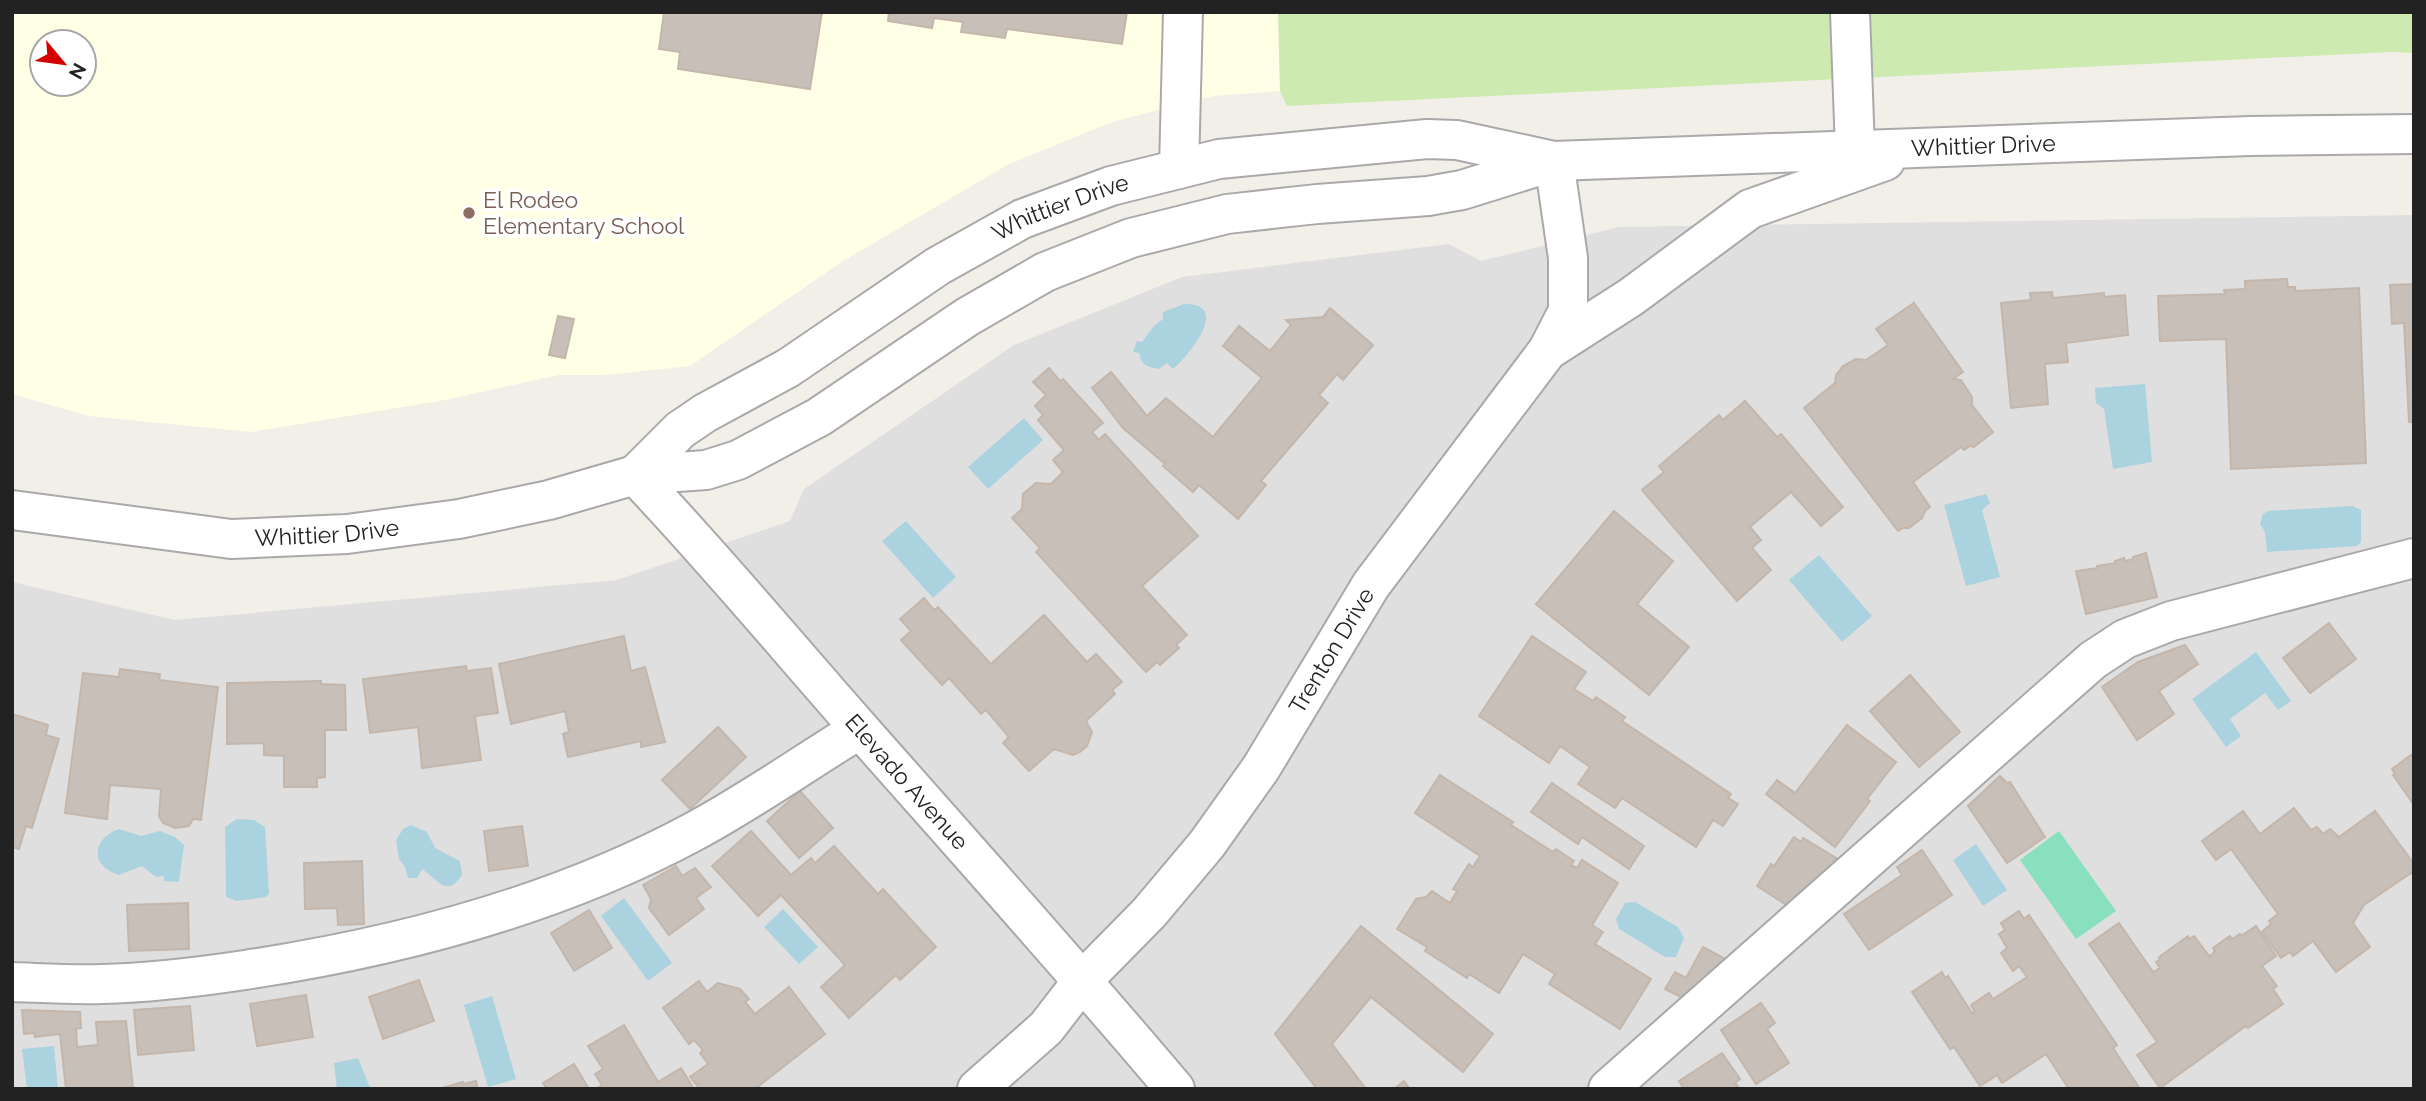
<svg xmlns="http://www.w3.org/2000/svg" width="2426" height="1101" font-family="Raleway,sans-serif">
<style>
.residential{fill:#e0dfdf}
.education{fill:#ffffe5;fill-rule:evenodd}
.grass{fill:#cdebb0}
.pitch{fill:#88e0be}
.water{fill:#aad3df}
.building{fill:#c7bfb8;stroke:#c4b6ab;stroke-width:2}
.lines{fill:none;stroke-linecap:round;stroke-linejoin:round}
.minor-casing{stroke:#a9a9a9;stroke-width:42}
.minor{stroke:#fff;stroke-width:38}
.education-dot{fill:#8d6e63;stroke:#fff;stroke-width:2.5}
.labels{text-anchor:middle;stroke-width:7;stroke-linejoin:round;paint-order:stroke}
.street-label{font-size:23px;fill:#222;stroke:#fff}
.education-label{font-size:23px;fill:#785e54;stroke:#fff;text-anchor:start}
</style>
<rect width="100%" height="100%" fill="#f2efe9"/>
<path class="residential" d="M2414,215V1089H12V582L175,620L617,580L790,521L804,489L1014,345L1182,277L1449,244L1481,261L1619,227Z"/>
<path class="education" d="M12,12H1278L1280,91L1213,96L1112,122L1009,164L843,261L690,366L606,375H558L445,400L251,432L89,416L12,394ZM42,42H84V84H42Z"/>
<path class="grass" d="M1278,12H2414V53L2392,52L1287,106L1280,91Z"/>
<path class="pitch" d="M2059,831L2116,911L2076,939L2020,860Z"/>
<g class="water">
<path d="M1184,304C1232,303 1189,356 1173,369L1167,363L1159,369C1147,367 1141,365 1139,353L1133,352L1137,341L1142,342L1153,327L1163,319V312Z"/>
<path d="M2145,384L2152,462L2113,469L2104,409L2096,403L2095,388Z"/>
<path d="M1024,418L1043,440L988,489L968,467Z"/>
<path d="M1986,494L1990,503L1982,510L2000,577L1966,586L1944,505Z"/>
<path d="M2353,506L2361,510V542L2357,546L2267,552L2265,532L2260,524L2263,514L2268,511Z"/>
<path d="M906,521L956,577L933,598L882,541Z"/>
<path d="M1819,555L1872,616L1842,642L1789,580Z"/>
<path d="M2256,652L2291,701L2278,710L2265,693L2230,719L2241,736L2226,747L2192,699Z"/>
<path d="M237,819L254,820L265,827L269,894L266,897L237,901L226,897L225,827Z"/>
<path d="M411,825L427,832L435,848L460,861L462,874C448,900 436,878 422,869L417,878H408L405,867L399,859L396,840L403,829Z"/>
<path d="M119,829L141,836L160,831L175,837L184,845L179,882L164,881V876L156,877L142,866L119,875C90,866 91,839 119,829Z"/>
<path d="M1976,844L2007,890L1983,906L1953,860Z"/>
<path d="M624,898L672,963L648,981L601,916Z"/>
<path d="M1635,902L1678,927L1684,938L1676,957H1665L1619,929L1616,919L1625,903Z"/>
<path d="M783,909L818,947L799,964L764,927Z"/>
<path d="M492,996L516,1079L488,1087L464,1005Z"/>
<path d="M54,1046L58,1089H27L22,1049Z"/>
<path d="M358,1058L369,1085L373,1089H337L334,1063Z"/>
</g>
<g class="building">
<path d="M664,12H822L810,89L678,69L680,52L659,49Z"/>
<path d="M889,12H1127L1122,44L1007,29L1005,38L961,32L963,22L934,18L932,28L888,21Z"/>
<path d="M2287,279L2288,287H2295V291L2359,288L2366,463L2231,469L2226,339L2160,341L2158,296L2225,294L2224,290L2245,289V281Z"/>
<path d="M2414,284V422H2409L2404,323L2392,324L2390,285Z"/>
<path d="M2052,292L2053,298L2104,293V297L2125,295L2128,335L2066,343L2068,362L2045,364L2048,404L2011,408L2001,303L2031,300L2030,293Z"/>
<path d="M1914,303L1963,372L1953,379L1961,380L1972,397V405L1993,432L1974,447L1970,446L1964,450L1961,447L1913,482L1930,507L1925,511L1922,518L1909,528H1903L1898,531L1804,408L1835,383L1836,375L1843,366L1856,359L1866,360L1888,345L1876,329Z"/>
<path d="M1330,308L1373,345L1343,380L1337,374L1319,395L1328,403L1261,481L1266,485L1238,519L1199,485L1193,492L1163,466L1165,464L1123,428L1092,388L1111,372L1147,416L1166,398L1213,437L1262,378L1223,346L1239,326L1270,351L1291,325L1286,320L1323,317Z"/>
<path d="M558,316L574,319L565,358L549,355Z"/>
<path d="M1049,368L1060,381L1063,379L1103,423L1092,432L1099,440L1105,434L1198,536L1142,586L1187,635L1176,645L1179,648L1160,665L1157,662L1146,672L1036,552L1040,548L1012,518L1022,509L1023,494L1036,483L1051,484L1063,472L1053,460L1064,450L1038,420L1043,415L1035,406L1046,395L1033,382Z"/>
<path d="M1745,401L1777,437L1781,434L1843,507L1821,526L1791,492L1750,527L1761,540L1752,548L1771,570L1737,601L1642,490L1664,472L1659,466L1719,415L1723,420Z"/>
<path d="M1614,511L1673,561L1637,604L1689,647L1649,695L1536,604Z"/>
<path d="M2146,553L2157,597L2086,614L2076,571L2098,568L2097,566L2116,563L2115,561L2124,558L2125,561L2133,559V557Z"/>
<path d="M924,598L934,610L938,607L991,664L1044,615L1087,662L1096,654L1122,682L1112,690L1115,694L1086,721L1092,732L1087,746L1080,752L1073,755L1054,749L1029,771L1003,743L1009,737L986,710L981,714L949,678L942,685L901,640L911,631L900,619Z"/>
<path d="M2329,623L2356,659L2310,693L2283,658Z"/>
<path d="M624,636L631,671L645,667L665,742L641,747V741L568,757L563,734L569,732L565,711L511,724L499,664Z"/>
<path d="M1532,636L1586,672L1574,689L1593,701L1596,697L1625,717L1622,721L1731,794L1728,798L1738,804L1723,826L1713,820L1696,847L1622,798L1615,808L1578,784L1590,767L1560,746L1549,763L1479,716Z"/>
<path d="M2185,645L2198,664L2159,691L2174,714L2137,740L2102,687L2138,662Z"/>
<path d="M466,666L467,671L491,668L498,713L475,716L481,760L422,768L418,727L370,733L363,679Z"/>
<path d="M120,669L160,674L159,680L218,687L201,820L193,819L189,826L175,828L163,823L159,816L161,789L110,785L107,819L65,813L83,673L119,677Z"/>
<path d="M1910,675L1960,732L1919,767L1870,711Z"/>
<path d="M321,681V684L345,685L346,730H325V777L317,778V787H284V756L264,755V743L227,744V683Z"/>
<path d="M12,714L48,725L46,735L59,739L32,828L26,826L19,849L12,847Z"/>
<path d="M1847,725L1896,762L1867,799L1870,801L1835,847L1766,794L1777,780L1795,793Z"/>
<path d="M718,727L746,757L690,809L662,780Z"/>
<path d="M2411,755L2414,759V805L2393,775L2395,774L2392,769Z"/>
<path d="M1440,775L1513,822L1511,825L1553,852L1556,849L1574,861L1571,865L1577,868L1582,860L1618,883L1592,925L1603,932L1595,944L1651,979L1620,1029L1549,984L1555,974L1523,954L1499,993L1469,974L1467,978L1425,951L1427,947L1397,929L1416,899L1426,897L1432,891L1450,903L1457,891L1453,889L1469,864L1473,867L1480,856L1415,813Z"/>
<path d="M2000,776L2007,783L2010,782L2045,837L2007,863L1968,806Z"/>
<path d="M1552,783L1644,846L1629,869L1582,837L1578,844L1531,812Z"/>
<path d="M800,791L833,828L799,858L767,821Z"/>
<path d="M2294,808L2311,830L2317,827L2323,834L2330,829L2339,837L2375,811L2414,864V871L2364,905L2353,923L2370,947L2336,972L2313,941L2293,956L2290,952L2281,958L2262,932L2271,924L2269,921L2278,914L2231,849L2216,860L2202,841L2243,811L2260,834Z"/>
<path d="M522,826L528,866L489,871L484,831Z"/>
<path d="M751,831L791,875L811,858L815,863L834,846L878,894L883,889L936,947L900,980L896,975L849,1018L821,987L845,965L781,895L758,916L712,866Z"/>
<path d="M1794,837L1801,842L1803,838L1841,861L1791,908L1757,886L1771,864L1774,866Z"/>
<path d="M1922,850L1952,895L1869,950L1844,914L1902,875L1897,867Z"/>
<path d="M362,861L364,924L338,925L337,908L305,909L304,863Z"/>
<path d="M676,866L682,876L695,868L711,887L696,898L704,909L669,935L649,908L651,899L643,885Z"/>
<path d="M188,903L189,949L129,951L127,905Z"/>
<path d="M589,910L612,948L574,971L551,933Z"/>
<path d="M2019,911L2024,919L2029,915L2117,1045L2113,1048L2140,1089H2069L2046,1054L2002,1083L1997,1075L1980,1086L1954,1047L1950,1049L1912,992L1942,972L1945,978L1948,976L1972,1013L1975,1012L1971,1005L1989,993L1993,999L2027,977L2019,966L2013,971L2001,953L2007,948L1999,934L2005,930L2001,923Z"/>
<path d="M2119,923L2153,972L2160,968L2156,962L2160,959L2159,957L2188,936L2189,939L2194,936L2210,957L2215,951L2213,948L2230,936L2232,939L2240,934L2241,936L2256,926L2276,956L2262,966L2277,986L2273,989L2283,1004L2248,1028L2246,1026L2160,1088L2137,1055L2157,1042L2089,944Z"/>
<path d="M1361,926L1493,1034L1463,1072L1371,997L1332,1044L1366,1089H1317L1275,1034Z"/>
<path d="M1703,947L1729,961L1687,1000L1665,989L1675,972L1686,978Z"/>
<path d="M419,980L434,1021L383,1039L369,997Z"/>
<path d="M699,981L707,992L718,983L740,989L749,999L745,1002L755,1014L789,987L825,1034L755,1089H700L690,1077L708,1064L700,1053L703,1050L694,1040L689,1044L663,1008Z"/>
<path d="M306,995L313,1037L257,1046L250,1004Z"/>
<path d="M1761,1003L1775,1023L1767,1029L1789,1063L1756,1084L1721,1030Z"/>
<path d="M190,1006L194,1050L138,1055L134,1010Z"/>
<path d="M22,1010L80,1012L81,1028L76,1029L77,1047L98,1045L96,1022L126,1021L133,1089H66L60,1034L35,1037L34,1033L24,1034Z"/>
<path d="M624,1025L658,1082L681,1068L694,1089H596L602,1085L595,1074L603,1069L588,1046Z"/>
<path d="M1722,1053L1740,1079L1735,1083L1740,1089H1684L1679,1081Z"/>
<path d="M574,1064L589,1089H547L543,1083Z"/>
<path d="M476,1081L478,1089L442,1088L463,1082L464,1084Z"/>
<path d="M1404,1081L1410,1089H1394Z"/>
</g>
<g class="lines">
<g class="minor-casing">
<g id="minor">
<path d="M1850,12L1855,150"/>
<path d="M1179,169L1183,12"/>
<path d="M1550,349L1631,297L1750,209L1885,161"/>
<path id="s1" d="M635,475L680,430L705,413L788,368L938,266L1022,219L1111,186L1219,159L1427,139L1457,140L1554,161L2250,136L2414,134"/>
<path id="s2" d="M635,475C713,557 785,644 860,729C966,849 1072,967 1175,1089"/>
<path id="s3" d="M12,510L231,539L347,534L459,519L549,500L635,475L706,470L738,460L819,417L967,317L1045,272L1131,238L1227,214L1317,204L1428,196L1462,190L1552,162"/>
<path d="M12,982C42,983 72,985 102,984C150,983 198,977 245,970C398,947 555,906 693,832C751,801 804,763 860,729"/>
<path id="s4" d="M977,1089L1046,1028L1083,980L1149,913L1207,844L1261,768L1371,585L1548,350L1568,311V258L1554,161"/>
<path d="M1608,1089L2093,660L2125,639L2171,621L2414,558"/>
</g>
</g>
<use href="#minor" class="minor"/>
</g>
<circle class="education-dot" cx="469" cy="213" r="7"/>
<g class="labels">
<g class="street-label">
<text dy="8" stroke="none"><textPath href="#s1" startOffset="1440">Whittier Drive</textPath></text>
<text dy="8" stroke="none"><textPath href="#s1" startOffset="506">Whittier Drive</textPath></text>
<text dy="8" stroke="none"><textPath href="#s3" startOffset="317">Whittier Drive</textPath></text>
<text dy="8" stroke="none"><textPath href="#s4" startOffset="567">Trenton Drive</textPath></text>
<text dy="8" stroke="none"><textPath href="#s2" startOffset="410">Elevado Avenue</textPath></text>
</g>
<g class="education-label">
<text x="483" y="208">El Rodeo<tspan x="483" dy="26">Elementary School</tspan></text>
</g>
</g>
<rect width="2426" height="1101" fill="none" stroke="#222222" stroke-width="28"/>
<g transform="translate(63 63) rotate(119)"><circle r="33" fill="#ffffff" stroke="#a7a7a7" stroke-width="2"/>
<path d="M0-5L12 26L0 18L-12 26Z" fill="#d40000"/>
<text y="-10" font-size="19" font-weight="bold" text-anchor="middle" fill="#222222">N</text>
</g>
</svg>
